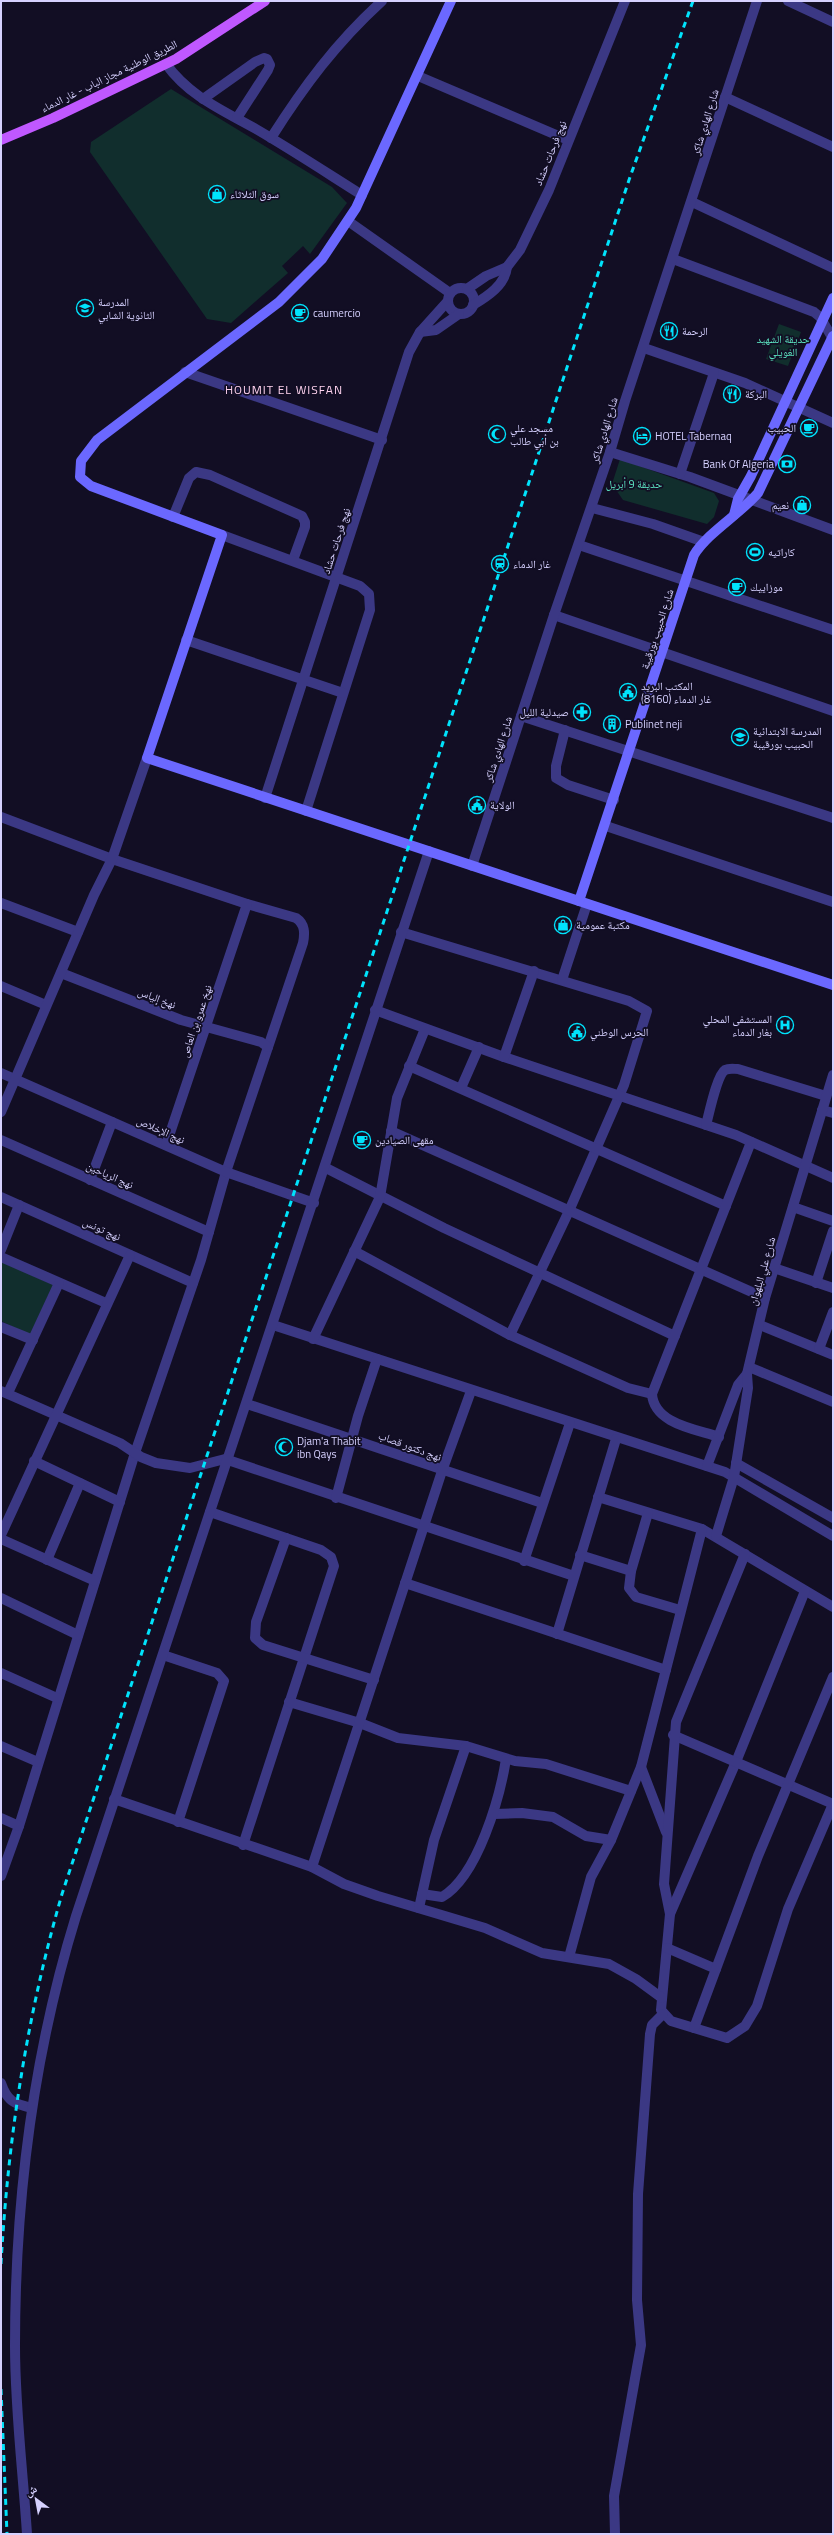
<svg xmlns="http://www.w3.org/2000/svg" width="834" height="2535" font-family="'Titillium Web','Noto Naskh Arabic',sans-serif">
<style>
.green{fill:#112e2d}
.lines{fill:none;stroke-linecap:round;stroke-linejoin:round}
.street{stroke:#3b3884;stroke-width:10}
.secondary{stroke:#6b68ff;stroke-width:10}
.primary{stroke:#c058ff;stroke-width:10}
.rail{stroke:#00e3fc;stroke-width:3;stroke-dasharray:6 5;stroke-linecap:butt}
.labels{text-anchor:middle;stroke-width:3.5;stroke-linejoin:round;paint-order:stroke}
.street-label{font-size:11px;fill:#d6d1ff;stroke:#120e24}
.poi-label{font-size:11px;fill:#d6d1ff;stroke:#120e24;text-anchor:start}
.park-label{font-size:11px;fill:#5be1bf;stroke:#120e24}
.neighbourhood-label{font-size:12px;letter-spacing:1px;fill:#ffd3ef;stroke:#120e24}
</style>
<rect width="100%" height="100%" fill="#120e24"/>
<g class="green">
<path d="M171,89L332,187L347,203L310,254L303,246L282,266L288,273L231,323L207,319L90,152L91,142Z"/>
<path d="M779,324L801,332L788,366L766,359Z"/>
<path d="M620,459L714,493L719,501L714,517L707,524L623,500L612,484Z"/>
<path d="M2,1262L53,1285L30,1335L1,1321Z"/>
</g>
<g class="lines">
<g class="street">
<path d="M788,1L833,22"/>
<path d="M166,64C189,96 222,110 256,129C292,150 327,173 362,195"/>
<path d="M418,76L568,140"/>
<path d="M725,97L833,147"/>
<path d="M203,99L255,62L264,58L267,59L270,65L268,70L237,118"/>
<path d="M271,138C304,86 336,43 382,1"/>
<path d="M692,202L833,268"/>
<path d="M348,221L450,293"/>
<path d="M673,259L814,312L820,317L833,339"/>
<circle cx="461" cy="301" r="13"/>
<path d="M467,289L486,276L507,267L520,250L549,190L625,1"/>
<path d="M473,305C488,296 505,285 507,267"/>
<path d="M420,332L436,330L459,314"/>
<path d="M644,348L745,383L833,423"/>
<path d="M185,372L382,440"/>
<path d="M610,452L690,477L833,530"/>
<path d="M680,474L714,373"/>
<path d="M592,508L653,524L704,542"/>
<path d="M173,517L189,478L196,472L210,475L302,516L305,522V527L293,560"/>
<path d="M222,535L360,586L369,594L370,610L306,811"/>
<path d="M579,545L833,630"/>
<path d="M554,615L833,711"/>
<path d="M186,640L343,693"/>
<path d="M521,716L833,818"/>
<path d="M565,730L556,766V778L568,785L614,800"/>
<path d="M265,798L409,352L420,332L447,302"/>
<path d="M1,817L112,859L247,904L296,918C305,924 305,933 303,943L226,1172L201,1260L135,1453L19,1826L1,1876"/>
<path d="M606,826L833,902"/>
<path d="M472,866L554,615L610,452L625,401L757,1"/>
<path d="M1,903L78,932"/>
<path d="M401,932L629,1001L647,1011L624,1085L569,1211L510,1335"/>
<path d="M61,973L181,1020L261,1042L268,1047"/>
<path d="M562,980L587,904"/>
<path d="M1,986L46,1005"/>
<path d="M375,1010L504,1057L736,1135L833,1178"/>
<path d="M504,1057L534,971"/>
<path d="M409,1066L726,1206"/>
<path d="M1,1073L226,1172L314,1203"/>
<path d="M461,1088L479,1047"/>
<path d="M822,1110L833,1113"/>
<path d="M1,1112L94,895L112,859L147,758"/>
<path d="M706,1125C709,1114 717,1075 725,1070C729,1068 734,1069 738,1069L826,1096"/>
<path d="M391,1131L765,1298"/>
<path d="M1,1140L209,1232"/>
<path d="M166,1145L247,904"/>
<path d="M326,1168L444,1228L675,1336"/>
<path d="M90,1180L112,1122"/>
<path d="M1,1197L193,1283"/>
<path d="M793,1207L833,1221"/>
<path d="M1,1250L19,1205"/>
<path d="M354,1251L510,1335L628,1388L652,1394"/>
<path d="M1,1257L106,1303"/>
<path d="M774,1268L833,1288"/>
<path d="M816,1283L833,1231"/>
<path d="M273,1325L725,1472L833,1536"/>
<path d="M760,1325L833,1355"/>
<path d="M1,1327L33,1340"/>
<path d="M313,1339L380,1197L397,1098L425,1029"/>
<path d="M819,1349L833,1312"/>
<path d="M749,1367L833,1402"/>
<path d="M1,1391L120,1443L141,1457L156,1463L190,1468L225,1459L574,1576"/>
<path d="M8,1393L59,1283"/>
<path d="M247,1404L542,1503"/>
<path d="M719,1437C696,1429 654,1424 652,1394L751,1142"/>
<path d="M34,1461L120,1502"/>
<path d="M736,1463L833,1518"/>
<path d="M707,1466L738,1385L747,1374"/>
<path d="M598,1497L702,1529L833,1607"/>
<path d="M336,1498L358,1416L377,1359"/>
<path d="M210,1512L321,1550L331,1557L334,1566L243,1845"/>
<path d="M648,1513L631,1571L629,1588L636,1597L680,1610"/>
<path d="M1,1535L130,1255"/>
<path d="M716,1536L734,1477L748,1388L747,1374L765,1298L833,1075"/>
<path d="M286,1538L256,1622L255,1638L263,1645L374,1680"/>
<path d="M1,1539L95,1581"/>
<path d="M580,1555L631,1571"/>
<path d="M47,1560L80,1483"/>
<path d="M524,1561L570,1423"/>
<path d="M405,1583L666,1670"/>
<path d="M805,1591L736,1762L670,1914L661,2010L671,2021L727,2038L745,2026L757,2006L788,1909L833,1804"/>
<path d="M1,1598L78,1635"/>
<path d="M557,1634L616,1439"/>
<path d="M163,1655L217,1673L224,1681L178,1822"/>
<path d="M1,1673L57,1698"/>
<path d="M289,1702L360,1723L398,1738L466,1746L515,1761L546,1764L631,1791"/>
<path d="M673,1735L833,1804"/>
<path d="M1,1746L38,1762"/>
<path d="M641,1767L666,1832"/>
<path d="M114,1799L312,1867L344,1884L378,1896L485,1928L542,1953L609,1964L636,1979L662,1998"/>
<path d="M494,1814L522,1813L553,1817L586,1836L611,1840"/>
<path d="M1,1818L19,1826"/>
<path d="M312,1867L442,1471L471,1391"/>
<path d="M422,1894L442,1897C478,1876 500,1797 506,1759"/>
<path d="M419,1908L434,1840L466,1746"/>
<path d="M670,1914L664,1884L676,1722L745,1554"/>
<path d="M667,1948L716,1969"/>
<path d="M569,1957L591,1877L611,1840L641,1767L702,1529"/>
<path d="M694,2028L758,1856L833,1677"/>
<path d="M1,2083C7,2101 14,2104 32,2108"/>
<path d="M27,2534C23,2472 15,2409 15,2346C15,2201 33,2055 76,1916L429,851"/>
<path d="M615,2534L614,2496L641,2345L637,2300L638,2194L650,2034L652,2025L663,2014"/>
</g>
<g class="secondary">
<path d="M451,1L356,208L322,259L279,302L97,440L81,461L80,477L91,486L222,535L147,758L833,985"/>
<path d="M734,515L738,499L751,476L833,298"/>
<path d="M579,901L694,555C707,533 740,514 758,493L833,336"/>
</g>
<path class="primary" d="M1,140L53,118L176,59L265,1"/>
<g class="rail">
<path d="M1,2264C8,2138 27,2015 62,1894L629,180L693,1"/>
<path d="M1,2389L7,2534"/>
</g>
</g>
<defs>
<g id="shop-ring" transform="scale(0.9)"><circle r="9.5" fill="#120e24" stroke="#00e3fc" stroke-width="1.5"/><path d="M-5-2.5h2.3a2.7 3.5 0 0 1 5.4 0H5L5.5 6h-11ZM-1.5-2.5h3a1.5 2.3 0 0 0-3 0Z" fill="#00e3fc"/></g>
<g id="school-ring" transform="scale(0.9)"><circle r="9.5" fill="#120e24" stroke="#00e3fc" stroke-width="1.5"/><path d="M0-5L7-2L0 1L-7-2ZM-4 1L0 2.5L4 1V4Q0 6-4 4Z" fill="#00e3fc"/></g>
<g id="cafe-ring" transform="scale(0.9)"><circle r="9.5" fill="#120e24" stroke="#00e3fc" stroke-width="1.5"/><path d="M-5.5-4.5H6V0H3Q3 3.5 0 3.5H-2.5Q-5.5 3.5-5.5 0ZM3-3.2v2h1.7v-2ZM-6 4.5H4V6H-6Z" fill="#00e3fc"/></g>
<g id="restaurant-ring" transform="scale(0.9)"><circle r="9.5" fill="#120e24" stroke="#00e3fc" stroke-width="1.5"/><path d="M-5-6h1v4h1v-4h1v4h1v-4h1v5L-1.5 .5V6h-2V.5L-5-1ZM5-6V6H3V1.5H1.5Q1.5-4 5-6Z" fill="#00e3fc"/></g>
<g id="mosque-ring" transform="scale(0.9)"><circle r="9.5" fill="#120e24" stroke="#00e3fc" stroke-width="1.5"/><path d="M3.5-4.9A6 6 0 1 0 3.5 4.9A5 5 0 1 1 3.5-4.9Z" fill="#00e3fc"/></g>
<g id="hotel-ring" transform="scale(0.9)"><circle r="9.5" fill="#120e24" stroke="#00e3fc" stroke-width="1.5"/><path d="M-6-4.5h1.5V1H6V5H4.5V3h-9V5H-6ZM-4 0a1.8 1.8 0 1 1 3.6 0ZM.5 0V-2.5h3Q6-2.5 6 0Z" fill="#00e3fc"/></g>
<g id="bank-ring" transform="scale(0.9)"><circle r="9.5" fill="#120e24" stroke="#00e3fc" stroke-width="1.5"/><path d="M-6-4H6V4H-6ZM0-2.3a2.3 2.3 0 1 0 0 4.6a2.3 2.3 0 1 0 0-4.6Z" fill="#00e3fc"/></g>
<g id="stadium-ring" transform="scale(0.9)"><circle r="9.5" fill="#120e24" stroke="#00e3fc" stroke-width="1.5"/><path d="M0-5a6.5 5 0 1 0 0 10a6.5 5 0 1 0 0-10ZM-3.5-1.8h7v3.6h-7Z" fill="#00e3fc"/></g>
<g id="station-ring" transform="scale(0.9)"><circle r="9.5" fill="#120e24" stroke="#00e3fc" stroke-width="1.5"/><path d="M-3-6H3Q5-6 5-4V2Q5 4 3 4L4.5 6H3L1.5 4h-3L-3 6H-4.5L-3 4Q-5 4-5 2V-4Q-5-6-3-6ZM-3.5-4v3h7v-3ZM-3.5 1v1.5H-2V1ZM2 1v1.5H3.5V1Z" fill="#00e3fc"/></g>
<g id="civic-ring" transform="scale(0.9)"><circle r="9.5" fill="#120e24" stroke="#00e3fc" stroke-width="1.5"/><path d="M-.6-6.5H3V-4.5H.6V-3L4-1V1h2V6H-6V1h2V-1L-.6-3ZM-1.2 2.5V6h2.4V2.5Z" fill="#00e3fc"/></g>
<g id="pharmacy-ring" transform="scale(0.9)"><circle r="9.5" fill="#120e24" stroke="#00e3fc" stroke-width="1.5"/><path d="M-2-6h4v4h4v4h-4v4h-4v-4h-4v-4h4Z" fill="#00e3fc"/></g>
<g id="building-ring" transform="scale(0.9)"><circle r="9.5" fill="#120e24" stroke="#00e3fc" stroke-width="1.5"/><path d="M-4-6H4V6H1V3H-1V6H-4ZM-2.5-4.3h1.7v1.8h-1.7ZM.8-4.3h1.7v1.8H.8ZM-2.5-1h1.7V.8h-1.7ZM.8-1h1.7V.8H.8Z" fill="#00e3fc"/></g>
<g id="hospital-ring" transform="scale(0.9)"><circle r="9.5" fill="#120e24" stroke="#00e3fc" stroke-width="1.5"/><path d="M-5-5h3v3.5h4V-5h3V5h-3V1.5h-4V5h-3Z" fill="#00e3fc"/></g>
</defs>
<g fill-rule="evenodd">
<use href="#shop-ring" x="217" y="194"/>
<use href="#school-ring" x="85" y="308"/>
<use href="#cafe-ring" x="300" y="313"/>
<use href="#restaurant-ring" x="669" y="331"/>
<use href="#restaurant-ring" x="732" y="394"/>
<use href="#cafe-ring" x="809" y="428"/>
<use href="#mosque-ring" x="497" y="434"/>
<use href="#hotel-ring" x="642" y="436"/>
<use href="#bank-ring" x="787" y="464"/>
<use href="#shop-ring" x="802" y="505"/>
<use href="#stadium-ring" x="755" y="552"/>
<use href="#station-ring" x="500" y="564"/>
<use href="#cafe-ring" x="737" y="587"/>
<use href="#civic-ring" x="628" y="692"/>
<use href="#pharmacy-ring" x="582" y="712"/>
<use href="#building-ring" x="612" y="724"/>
<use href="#school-ring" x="740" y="737"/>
<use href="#civic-ring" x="477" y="805"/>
<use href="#shop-ring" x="563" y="925"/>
<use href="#hospital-ring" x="785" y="1025"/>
<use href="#civic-ring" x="577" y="1032"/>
<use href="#cafe-ring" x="362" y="1140"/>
<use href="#mosque-ring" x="284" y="1447"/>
</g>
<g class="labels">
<g class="street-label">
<text transform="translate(109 76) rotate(-26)" y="4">الطريق الوطنية مجاز الباب - غار الدماء</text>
<text transform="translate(705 122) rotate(-73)" y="4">شارع الهادي شاكر</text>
<text transform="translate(550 153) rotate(-68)" y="4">نهج فرحات حشاد</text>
<text transform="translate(604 430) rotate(-73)" y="4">شارع الهادي شاكر</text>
<text transform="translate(336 541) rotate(-72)" y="4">نهج فرحات حشاد</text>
<text transform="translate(657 629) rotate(-72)" y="4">شارع الحبيب بورقيبة</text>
<text transform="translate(498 749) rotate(-72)" y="4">شارع الهادي شاكر</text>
<text transform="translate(157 998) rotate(21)" y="4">نهخ إلياس</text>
<text transform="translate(196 1021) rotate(-71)" y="4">نهخ عمرو بن العاص</text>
<text transform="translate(161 1130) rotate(24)" y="4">نهج الإخلاص</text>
<text transform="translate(110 1175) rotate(24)" y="4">نهج الرياحين</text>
<text transform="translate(102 1229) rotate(24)" y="4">نهج تونس</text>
<text transform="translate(762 1271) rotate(-74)" y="4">شارع علي البلهوان</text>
<text transform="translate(410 1446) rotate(20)" y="4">نهج دكتور قصاب</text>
</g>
<g class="poi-label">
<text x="230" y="198">سوق الثلاثاء</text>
<text x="98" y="306">المدرسة<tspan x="98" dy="13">الثانوية الشابي</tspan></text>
<text x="313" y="317">caumercio</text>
<text x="682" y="335">الرحمة</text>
<text x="745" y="398">البركة</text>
<text x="510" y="432">مسجد علي<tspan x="510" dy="13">بن أبي طالب</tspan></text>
<text x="796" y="432" text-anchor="end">الحبيب</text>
<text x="655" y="440">HOTEL Tabernaq</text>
<text x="774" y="468" text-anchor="end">Bank Of Algeria</text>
<text x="789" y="509" text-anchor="end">نعيم</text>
<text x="768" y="556">كاراتيه</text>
<text x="513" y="568">غار الدماء</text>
<text x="750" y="591">موزاييك</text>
<text x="641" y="690">المكتب البريد<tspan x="641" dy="13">غار الدماء (8160)</tspan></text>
<text x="569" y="716" text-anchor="end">صيدلية الليل</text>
<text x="625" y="728">Publinet neji</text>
<text x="753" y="735">المدرسة الابتدائية<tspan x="753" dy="13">الحبيب بورقيبة</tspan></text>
<text x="490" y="809">الولاية</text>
<text x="576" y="929">مكتبة عمومية</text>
<text x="772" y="1023" text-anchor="end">المستشفى المحلي<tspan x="772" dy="13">بغار الدماء</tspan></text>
<text x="590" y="1036">الحرس الوطني</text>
<text x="375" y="1144">مقهى الصيادين</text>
<text x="297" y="1445">Djam'a Thabit<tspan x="297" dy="13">ibn Qays</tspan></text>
</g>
<g class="park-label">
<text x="783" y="343">حديقة الشهيد<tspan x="783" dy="13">الغويلي</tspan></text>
<text x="634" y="488">حديقة 9 أبريل</text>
</g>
<g class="neighbourhood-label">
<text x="284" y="394">HOUMIT EL WISFAN</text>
</g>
</g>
<rect width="834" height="2535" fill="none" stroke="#d6d1ff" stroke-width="4"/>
<g transform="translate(36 2499) rotate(328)" stroke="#120e24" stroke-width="3" paint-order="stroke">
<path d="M0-3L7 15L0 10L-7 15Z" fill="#d6d1ff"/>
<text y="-6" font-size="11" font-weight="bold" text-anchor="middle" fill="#d6d1ff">ش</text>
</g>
</svg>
